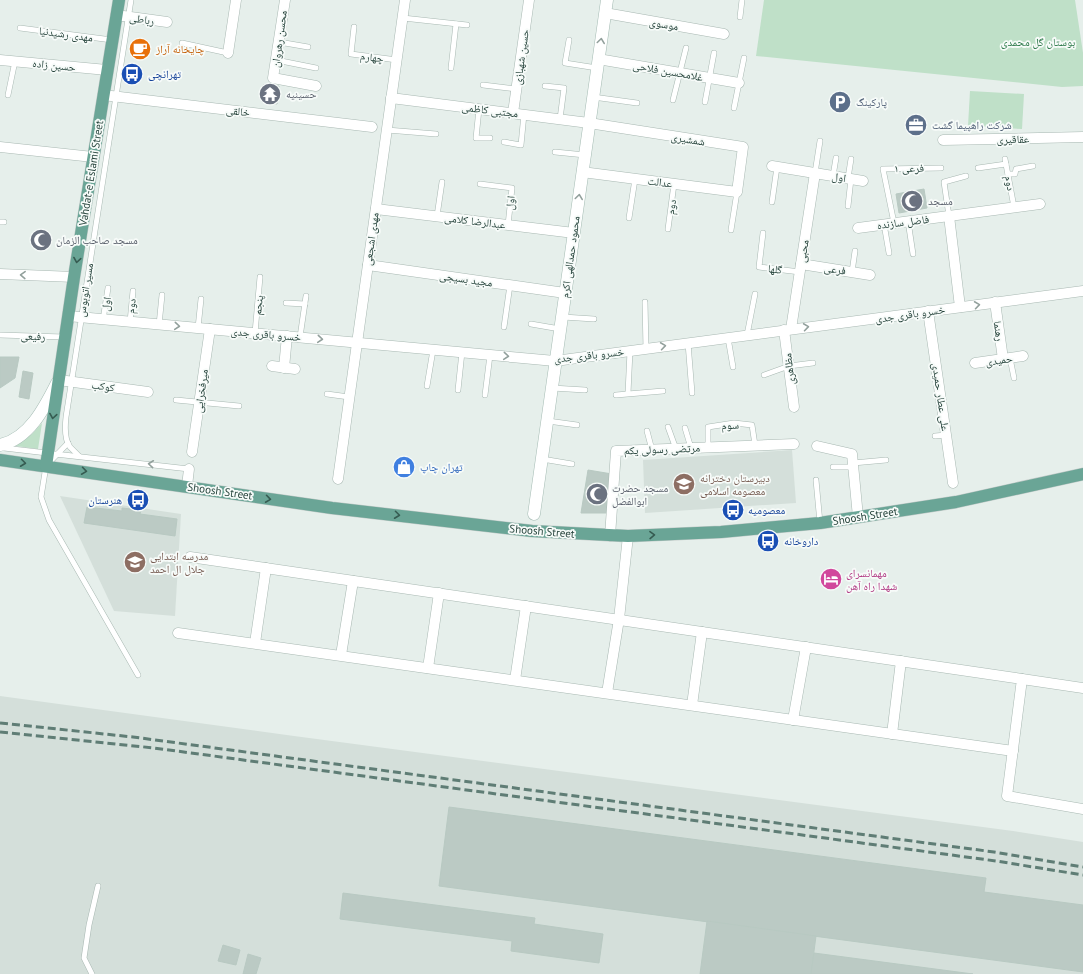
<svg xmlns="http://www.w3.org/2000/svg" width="1083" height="974" font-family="'PT Sans','Noto Naskh Arabic',sans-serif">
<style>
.built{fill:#d4dfda}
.green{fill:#bfe0c8}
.building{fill:#bbcac4;stroke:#b8c9c2}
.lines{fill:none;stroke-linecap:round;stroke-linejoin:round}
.lane-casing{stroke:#a8b8b2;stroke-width:6}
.street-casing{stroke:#a8b8b2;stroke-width:11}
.secondary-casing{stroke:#a4bbb3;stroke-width:13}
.primary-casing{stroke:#c2cac8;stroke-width:13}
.lane{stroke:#fff;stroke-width:5}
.street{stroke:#fff;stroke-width:10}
.secondary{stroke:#fff;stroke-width:12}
.primary{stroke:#6aa596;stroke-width:12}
.rail{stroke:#5f7d75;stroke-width:3;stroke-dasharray:8 4;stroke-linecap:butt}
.oneway{stroke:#92a09c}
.oneway2{stroke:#365b51}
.labels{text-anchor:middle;stroke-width:3.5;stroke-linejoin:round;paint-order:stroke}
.street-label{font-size:11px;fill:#24423a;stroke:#f7fbf9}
.park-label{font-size:11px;fill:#2d7a4b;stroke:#f7fbf9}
.food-label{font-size:11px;fill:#c56008;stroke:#f7fbf9;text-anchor:start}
.transit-label{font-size:11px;fill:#164399;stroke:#f7fbf9;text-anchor:start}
.worship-label{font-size:11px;fill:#5b616d;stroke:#f7fbf9;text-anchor:start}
.service-label{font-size:11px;fill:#4e5e75;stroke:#f7fbf9;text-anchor:start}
.shop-label{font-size:11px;fill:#366cbe;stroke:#f7fbf9;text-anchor:start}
.education-label{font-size:11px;fill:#785e54;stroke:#f7fbf9;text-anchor:start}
.hotel-label{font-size:11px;fill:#b23c85;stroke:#f7fbf9;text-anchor:start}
</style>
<rect width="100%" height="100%" fill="#e6efeb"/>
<g class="built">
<path d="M792,450L796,503L645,513L643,460Z"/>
<path d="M60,496L181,514L175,616L114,611Z"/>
<path d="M0,696L294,736L1013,831L1083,842V974H0Z"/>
</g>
<g class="green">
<path d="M764,0H1075L1083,53V86L1062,87L756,56Z"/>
<path d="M970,91L1024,94L1022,129L968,126Z"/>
<path d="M42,423L38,449L16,446L32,434Z"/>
</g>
<g class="building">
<path d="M263,85L279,86L277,104L262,102Z"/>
<path d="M924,189L927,208L899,213L896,194Z"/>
<path d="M0,357H19L15,378L0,388Z"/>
<path d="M23,371L33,373L29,399L19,397Z"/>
<path d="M588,470L612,474L608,513H581Z"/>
<path d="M87,507L122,511V508L141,510L140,514L177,519L175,536L84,523Z"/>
<path d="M449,807L986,878L984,892L1083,905V972L439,886Z"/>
<path d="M343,893L535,918L534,924L603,934L599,963L511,951L512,941L340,919Z"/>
<path d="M707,921L816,936L811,974H700Z"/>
<path d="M223,945L240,950L236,965L218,961Z"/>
<path d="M814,953L973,974H811Z"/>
<path d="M248,954L261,958L256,974H243Z"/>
</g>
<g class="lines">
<g class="lane-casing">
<g id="lane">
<path d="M740,17L742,0"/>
<path d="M403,18L467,25"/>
<path d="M354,27L351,54L397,60"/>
<path d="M20,28L112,40"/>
<path d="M569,40L565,63L597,68"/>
<path d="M279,42L308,47"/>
<path d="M182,43L228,53"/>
<path d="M276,60L316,68"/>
<path d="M451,68L456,24"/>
<path d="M483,85L517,89"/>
<path d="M545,86L564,88L560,119"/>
<path d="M8,95L15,61"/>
<path d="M593,97L637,103"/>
<path d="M673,100L686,48"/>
<path d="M705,102L714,53"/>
<path d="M734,108L744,58"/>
<path d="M479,109L476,138H490"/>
<path d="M387,130L436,134"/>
<path d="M504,142L521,145L524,114"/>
<path d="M555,152L585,155"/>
<path d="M1005,159L1014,207"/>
<path d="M978,168L1006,164"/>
<path d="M815,173L820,141"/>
<path d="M1008,174H1015L1016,169L1033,166"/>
<path d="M833,176L836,158"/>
<path d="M848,178L851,159"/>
<path d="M480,184L512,188L508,225"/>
<path d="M772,202L777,167"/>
<path d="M848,206L851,179"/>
<path d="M437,216L442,182"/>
<path d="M949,216L944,182L966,176"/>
<path d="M629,218L635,179"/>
<path d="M908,221L913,254"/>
<path d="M0,222H4"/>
<path d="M894,223L883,169L941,168"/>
<path d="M884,224L889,253"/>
<path d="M668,229L674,184"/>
<path d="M731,230L737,192"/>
<path d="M763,233L759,267L800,272"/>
<path d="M852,272L855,251"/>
<path d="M645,302L646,349"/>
<path d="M286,303L305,304"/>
<path d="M563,317L594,319"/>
<path d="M103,320L108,288"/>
<path d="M130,322L133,291"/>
<path d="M531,324L560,329"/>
<path d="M159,325L162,295"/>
<path d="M504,327L510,285"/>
<path d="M198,328L201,299"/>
<path d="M255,333L260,277"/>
<path d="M0,335L64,337"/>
<path d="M747,335L755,294"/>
<path d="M300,337L306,296"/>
<path d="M728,338L733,367"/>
<path d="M688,343L692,393"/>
<path d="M1010,358L1014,378"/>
<path d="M764,375L789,366L813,363"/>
<path d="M427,386L433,350"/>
<path d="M552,388L585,390"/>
<path d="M458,390L462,352"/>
<path d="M628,393L630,351"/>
<path d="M327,394L349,397"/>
<path d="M485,395L490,355"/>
<path d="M616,395L663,391"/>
<path d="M176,400L239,406"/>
<path d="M548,421L577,425"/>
<path d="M668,427L676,449"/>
<path d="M685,428L691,448"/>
<path d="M647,431L652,450"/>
<path d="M935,436L946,435"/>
<path d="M68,443L46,466L41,497L49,520L138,675"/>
<path d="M4,448L47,453"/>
<path d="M708,448V427L734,423L752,425L755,445"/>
<path d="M55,454L189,469"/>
<path d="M79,456C76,453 73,450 70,447C64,439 65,426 66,417L131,0"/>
<path d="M542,459L572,464"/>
<path d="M853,463L886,460"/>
<path d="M833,467H853"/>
<path d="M816,480L820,523"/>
<path d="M92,974L84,958L89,925L98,886"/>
</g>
</g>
<g class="street-casing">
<g id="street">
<path d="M285,0L273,78L316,86"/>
<path d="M605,13L724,34"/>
<path d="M116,15L167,22"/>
<path d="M228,53L236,0"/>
<path d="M598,59L739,83"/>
<path d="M0,60L107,70"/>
<path d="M103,95L372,127"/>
<path d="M391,98L589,123L743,147L737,192L582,172"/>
<path d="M513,113L529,0"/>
<path d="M943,140L1083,137"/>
<path d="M0,147L93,157"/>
<path d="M772,166L863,181"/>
<path d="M376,209L574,233"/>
<path d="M949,216L960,307"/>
<path d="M858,228L1040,204"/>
<path d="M801,264L870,275"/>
<path d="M368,265L565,293"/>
<path d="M0,274L74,277"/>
<path d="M995,302L1003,359"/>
<path d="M928,311L953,483"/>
<path d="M68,316L555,361L1083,291"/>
<path d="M791,329L815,173"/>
<path d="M784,330L794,407"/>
<path d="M975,363L1023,356"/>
<path d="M272,366L295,369"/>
<path d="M284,368L287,336"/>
<path d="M59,380L148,392"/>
<path d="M817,446L852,454L858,517"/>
<path d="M192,452L210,329"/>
<path d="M338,479L405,0"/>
<path d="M187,486L189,469"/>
<path d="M610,536L616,451L794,444"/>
<path d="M190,557L1022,679L1007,796L1083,809"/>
<path d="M178,633L1013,751"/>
<path d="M255,643L266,568"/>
<path d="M341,655L353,581"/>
<path d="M428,668L439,593"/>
<path d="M1022,679L1083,688"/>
<path d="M515,680L526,606"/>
<path d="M607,693L619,619L628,536"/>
<path d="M692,705L702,632"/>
<path d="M793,720L806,647"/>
<path d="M892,734L901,661"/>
</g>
</g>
<g class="secondary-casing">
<g id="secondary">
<path d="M0,445C29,439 45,407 57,383"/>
<path d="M534,514L607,0"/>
</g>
</g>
<g class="primary-casing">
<g id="primary">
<path d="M0,460L332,508L532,531L628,536L721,532L820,523L956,502L1083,474"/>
<path d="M46,466L74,277L119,0"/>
</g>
</g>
<use href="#lane" class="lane"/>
<use href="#street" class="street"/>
<use href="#secondary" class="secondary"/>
<use href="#primary" class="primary"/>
<g class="rail">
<path d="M0,723L133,737L994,852L1083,867"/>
<path d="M0,732L154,748L996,861L1083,875"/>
</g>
</g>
<defs><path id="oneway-chevron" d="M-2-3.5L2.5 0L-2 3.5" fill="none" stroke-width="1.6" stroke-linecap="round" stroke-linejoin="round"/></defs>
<g class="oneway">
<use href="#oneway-chevron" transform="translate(601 41) rotate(-82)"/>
<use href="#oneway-chevron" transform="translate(579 197) rotate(-82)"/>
<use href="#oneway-chevron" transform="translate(23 275) rotate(-178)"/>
<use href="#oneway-chevron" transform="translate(977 305) rotate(-8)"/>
<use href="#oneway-chevron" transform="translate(177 326) rotate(5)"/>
<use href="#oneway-chevron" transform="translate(806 327) rotate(-8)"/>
<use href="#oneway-chevron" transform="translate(320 339) rotate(5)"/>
<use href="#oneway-chevron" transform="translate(663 346) rotate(-8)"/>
<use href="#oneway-chevron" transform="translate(506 356) rotate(5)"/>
<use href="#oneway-chevron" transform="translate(151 464) rotate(-174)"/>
</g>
<g class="oneway2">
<use href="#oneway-chevron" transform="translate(77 260) rotate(99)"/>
<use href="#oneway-chevron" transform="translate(53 416) rotate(99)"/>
<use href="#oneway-chevron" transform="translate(23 463) rotate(7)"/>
<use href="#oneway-chevron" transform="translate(84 471) rotate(8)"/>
<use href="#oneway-chevron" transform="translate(268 499) rotate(8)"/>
<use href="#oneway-chevron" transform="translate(397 515) rotate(7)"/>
<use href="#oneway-chevron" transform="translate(652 535) rotate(-1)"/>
</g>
<defs>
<g id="cafe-disc" transform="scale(1.15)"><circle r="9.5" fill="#e8710a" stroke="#f7fbf9"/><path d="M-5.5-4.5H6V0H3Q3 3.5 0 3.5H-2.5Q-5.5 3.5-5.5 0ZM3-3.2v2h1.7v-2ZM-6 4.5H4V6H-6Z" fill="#fff"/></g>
<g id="bus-disc" transform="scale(1.15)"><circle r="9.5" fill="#1a4fb4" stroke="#f7fbf9"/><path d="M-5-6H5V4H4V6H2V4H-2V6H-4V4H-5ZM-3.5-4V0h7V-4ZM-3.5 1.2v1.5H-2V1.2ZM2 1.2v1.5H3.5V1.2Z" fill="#fff"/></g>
<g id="temple-disc" transform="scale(1.15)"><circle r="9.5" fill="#6b7280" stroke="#f7fbf9"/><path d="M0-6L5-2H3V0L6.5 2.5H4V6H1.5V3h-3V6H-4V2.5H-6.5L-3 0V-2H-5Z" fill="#fff"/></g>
<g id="parking-disc" transform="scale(1.15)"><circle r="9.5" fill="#5c6f8a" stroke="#f7fbf9"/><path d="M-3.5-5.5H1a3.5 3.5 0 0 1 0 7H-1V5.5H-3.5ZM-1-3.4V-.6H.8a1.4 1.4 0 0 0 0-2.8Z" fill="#fff"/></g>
<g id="office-disc" transform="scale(1.15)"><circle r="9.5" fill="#5c6f8a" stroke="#f7fbf9"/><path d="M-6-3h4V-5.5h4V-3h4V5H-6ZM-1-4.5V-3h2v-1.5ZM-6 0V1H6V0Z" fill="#fff"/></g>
<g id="mosque-disc" transform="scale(1.15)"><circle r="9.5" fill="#6b7280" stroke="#f7fbf9"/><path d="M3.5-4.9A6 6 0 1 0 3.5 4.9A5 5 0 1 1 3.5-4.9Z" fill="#fff"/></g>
<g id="shop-disc" transform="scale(1.15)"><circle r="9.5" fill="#3f7fe0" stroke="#f7fbf9"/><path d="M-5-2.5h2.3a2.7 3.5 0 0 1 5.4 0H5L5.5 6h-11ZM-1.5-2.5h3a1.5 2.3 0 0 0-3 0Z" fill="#fff"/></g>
<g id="school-disc" transform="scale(1.15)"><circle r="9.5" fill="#8d6e63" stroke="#f7fbf9"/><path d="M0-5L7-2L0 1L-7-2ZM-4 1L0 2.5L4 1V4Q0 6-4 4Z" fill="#fff"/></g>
<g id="hotel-disc" transform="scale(1.15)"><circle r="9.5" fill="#d1479c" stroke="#f7fbf9"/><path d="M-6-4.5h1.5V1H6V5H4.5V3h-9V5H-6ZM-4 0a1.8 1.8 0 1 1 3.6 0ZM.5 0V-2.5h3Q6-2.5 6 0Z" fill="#fff"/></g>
</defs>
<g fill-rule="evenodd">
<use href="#cafe-disc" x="140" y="49"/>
<use href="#bus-disc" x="132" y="74"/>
<use href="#temple-disc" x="270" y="94"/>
<use href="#parking-disc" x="840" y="102"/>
<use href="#office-disc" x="916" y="125"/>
<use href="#mosque-disc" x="912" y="201"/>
<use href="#mosque-disc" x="41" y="240"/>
<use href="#shop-disc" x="404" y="467"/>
<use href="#school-disc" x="684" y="484"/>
<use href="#mosque-disc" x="597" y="494"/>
<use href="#bus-disc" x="138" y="500"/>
<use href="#bus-disc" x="733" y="510"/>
<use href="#bus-disc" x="768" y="541"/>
<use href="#school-disc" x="135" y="562"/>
<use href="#hotel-disc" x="831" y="579"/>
</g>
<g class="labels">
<g class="street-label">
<text transform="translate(142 19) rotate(9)" y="4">رباطی</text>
<text transform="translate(664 24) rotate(10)" y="4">موسوی</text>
<text transform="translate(66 34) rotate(8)" y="4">مهدی رشیدنیا</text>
<text transform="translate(279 39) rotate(-82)" y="4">محسن رهروان</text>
<text transform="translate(372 57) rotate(7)" y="4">چهارم</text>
<text transform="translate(521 57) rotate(-82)" y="4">حسین شهبازی</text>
<text transform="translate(54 65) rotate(6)" y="4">حسین زاده</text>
<text transform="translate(668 71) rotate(10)" y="4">غلامحسین فلاحی</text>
<text transform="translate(490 110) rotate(7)" y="4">مجتبی کاظمی</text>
<text transform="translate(238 111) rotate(7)" y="4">خالقی</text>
<text transform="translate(688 139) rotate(9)" y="4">شمشیری</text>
<text transform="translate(1013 139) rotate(-1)" y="4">عقاقیری</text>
<text transform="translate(909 168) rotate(-1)" y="4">فرعی ۱</text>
<text transform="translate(91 173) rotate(-81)" y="4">Vahdat-e Eslami Street</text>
<text transform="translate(839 177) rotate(9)" y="4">اول</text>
<text transform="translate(660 182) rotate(7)" y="4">عدالت</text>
<text transform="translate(1010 183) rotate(79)" y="4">دوم</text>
<text transform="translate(510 203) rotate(-85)" y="4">اول</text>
<text transform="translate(671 207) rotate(-82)" y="4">دوم</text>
<text transform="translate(475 221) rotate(7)" y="4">عبدالرضا کلامی</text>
<text transform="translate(903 222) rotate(-7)" y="4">فاضل سازنده</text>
<text transform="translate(371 239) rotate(-82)" y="4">مهدی اشجعی</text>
<text transform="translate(803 251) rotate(-81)" y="4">محبی</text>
<text transform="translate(570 257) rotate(-82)" y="4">محمود حمدالهی اکرم</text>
<text transform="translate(775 269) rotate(7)" y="4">گلها</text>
<text transform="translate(835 269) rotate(9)" y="4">فرعی</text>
<text transform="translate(466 279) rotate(8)" y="4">مجید بسیجی</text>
<text transform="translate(85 290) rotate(-81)" y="4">مسیر اتوبوس</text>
<text transform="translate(106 304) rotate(-81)" y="4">اول</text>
<text transform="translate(258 305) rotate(-84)" y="4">پنجم</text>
<text transform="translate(131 306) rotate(-84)" y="4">دوم</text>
<text transform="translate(910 314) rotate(-8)" y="4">خسرو باقری جدی</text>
<text transform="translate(999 331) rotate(82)" y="4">رهنما</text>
<text transform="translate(266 334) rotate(5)" y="4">خسرو باقری جدی</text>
<text transform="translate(33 336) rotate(2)" y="4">رفیعی</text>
<text transform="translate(589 355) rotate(-6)" y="4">خسرو باقری جدی</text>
<text transform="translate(999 360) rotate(-9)" y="4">حمیدی</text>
<text transform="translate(789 369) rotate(-97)" y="4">مظاهری</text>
<text transform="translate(103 386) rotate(8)" y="4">کوکب</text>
<text transform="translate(201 391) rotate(-82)" y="4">میرفخرایی</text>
<text transform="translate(941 397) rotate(82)" y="4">علی عطار حمیدی</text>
<text transform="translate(730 425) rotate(-4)" y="4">سوم</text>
<text transform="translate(662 449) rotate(-2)" y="4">مرتضی رسولی یکم</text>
<text transform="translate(220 491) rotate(8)" y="4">Shoosh Street</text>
<text transform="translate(865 516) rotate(-9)" y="4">Shoosh Street</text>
<text transform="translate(542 531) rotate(5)" y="4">Shoosh Street</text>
</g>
<g class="park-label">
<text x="1038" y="46">بوستان گل محمدی</text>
</g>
<g class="food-label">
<text x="156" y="53">چایخانه آراز</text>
</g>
<g class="transit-label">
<text x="148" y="78">تهرانچی</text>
<text x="122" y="504" text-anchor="end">هنرستان</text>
<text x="748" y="514">معصومیه</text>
<text x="784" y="545">داروخانه</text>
</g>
<g class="worship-label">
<text x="286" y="98">حسینیه</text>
<text x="928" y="205">مسجد</text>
<text x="56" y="244">مسجد صاحب الزمان</text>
<text x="612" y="492">مسجد حضرت<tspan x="612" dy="13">ابوالفضل</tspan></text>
</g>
<g class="service-label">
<text x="856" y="106">پارکینگ</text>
<text x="932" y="129">شركت راهپيما گشت</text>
</g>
<g class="shop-label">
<text x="420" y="471">تهران چاپ</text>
</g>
<g class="education-label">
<text x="700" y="482">دبیرستان دخترانه<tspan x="700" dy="13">معصومه اسلامی</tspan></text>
<text x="150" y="560">مدرسه ابتدایی<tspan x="150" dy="13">جلال ال احمد</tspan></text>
</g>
<g class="hotel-label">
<text x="846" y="577">مهمانسرای<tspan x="846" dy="13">شهدا راه آهن</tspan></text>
</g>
</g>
</svg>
